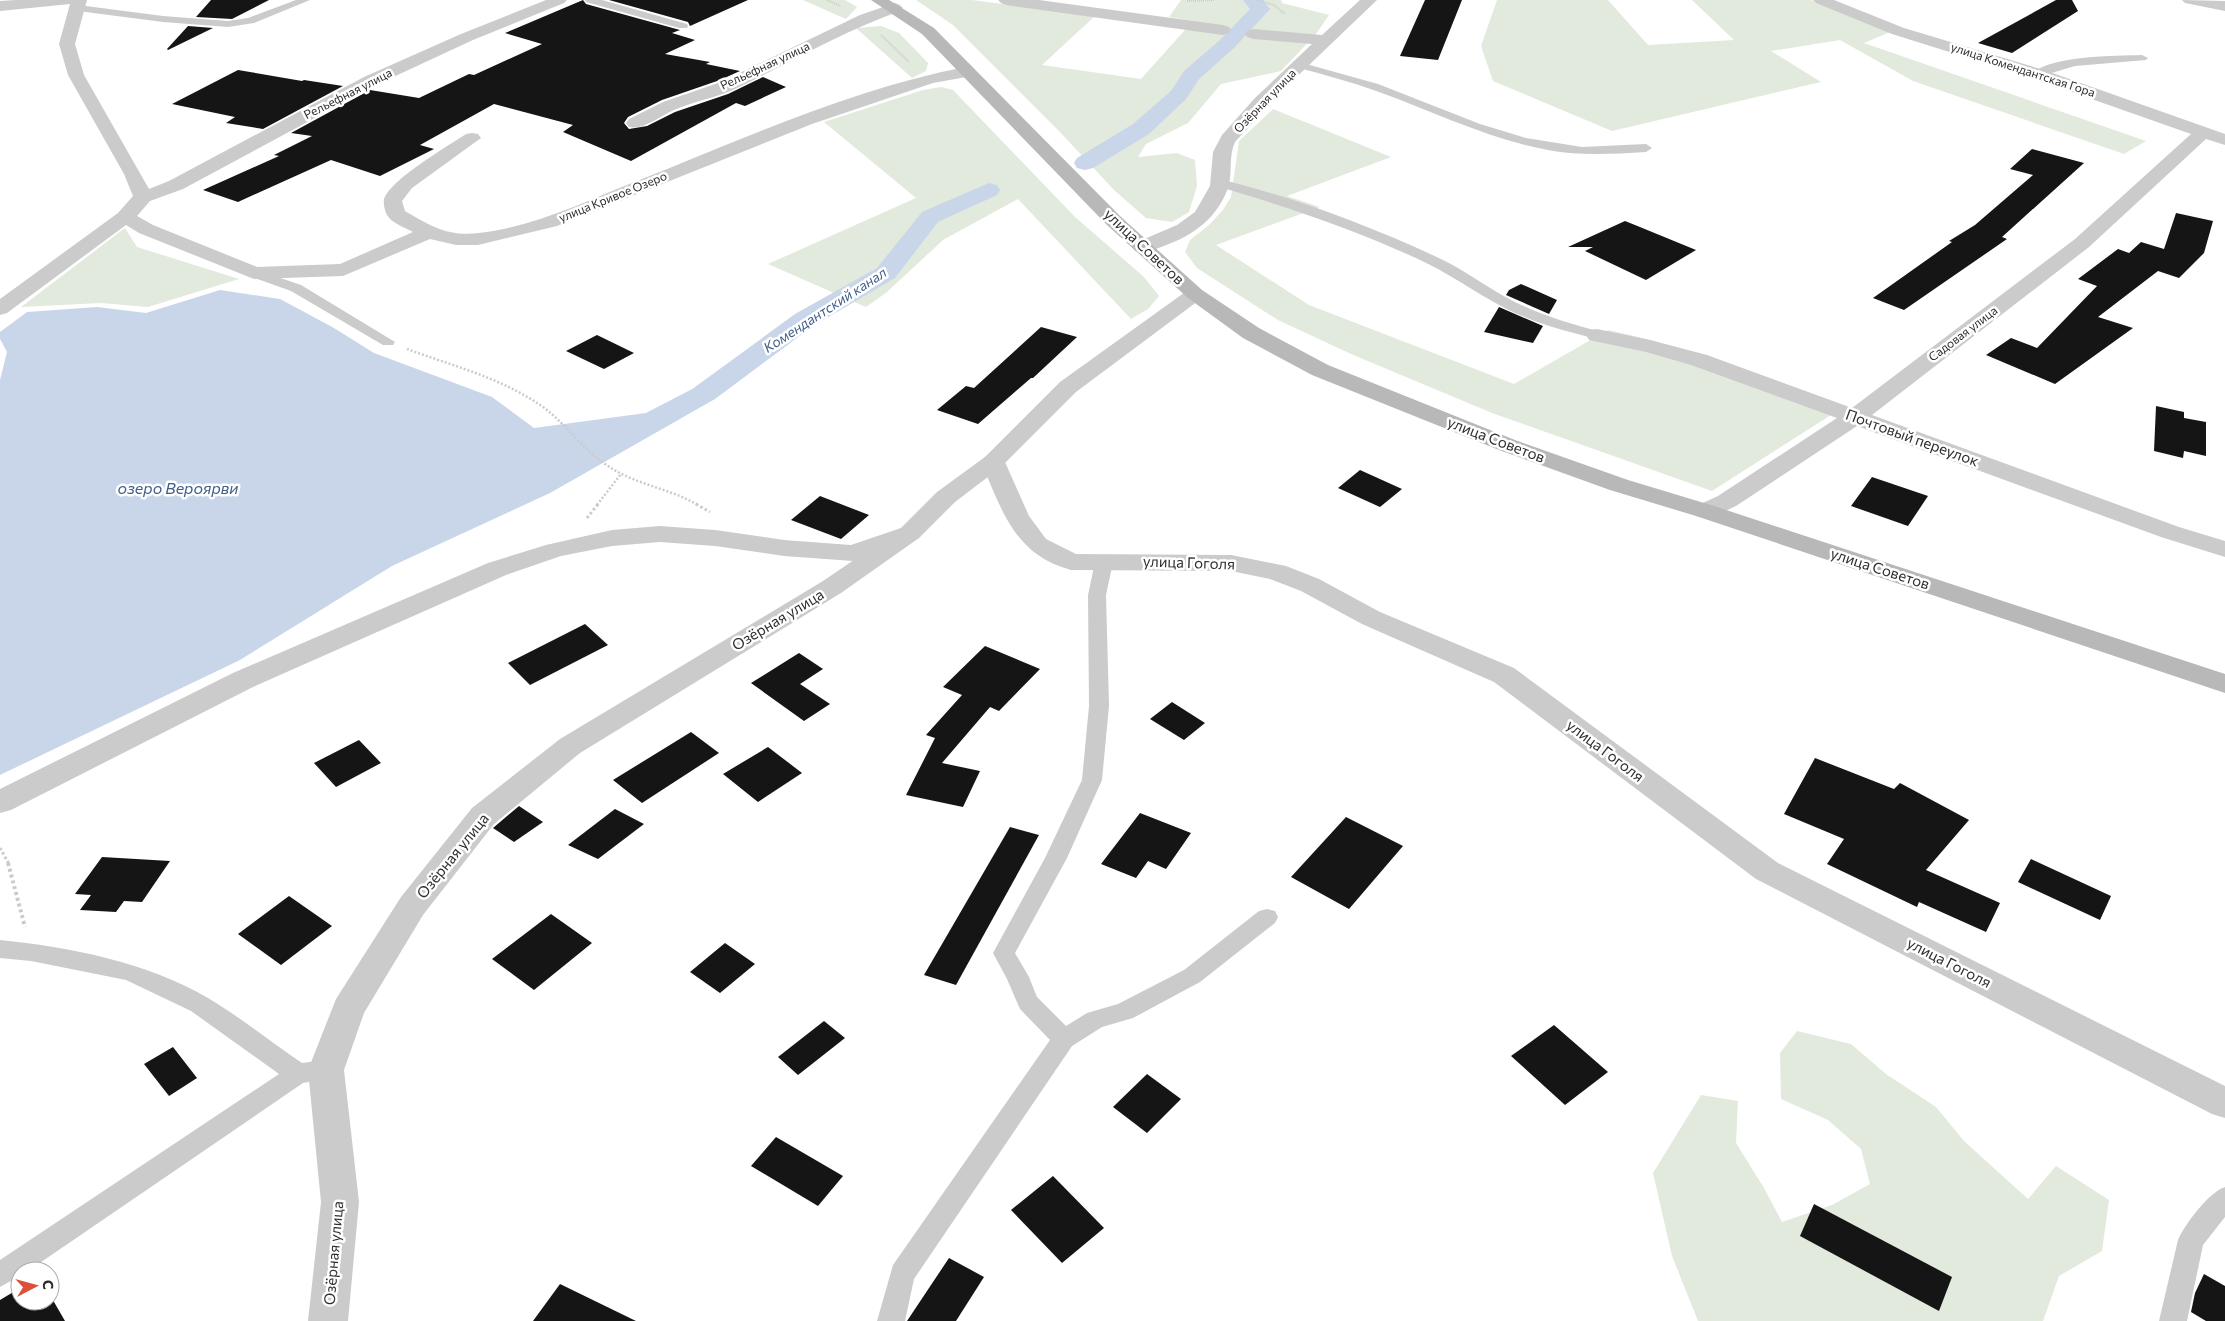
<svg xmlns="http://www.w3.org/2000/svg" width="2225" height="1321" font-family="Commissioner,sans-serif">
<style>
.green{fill:#e1eadc}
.water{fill:#c9d6e9}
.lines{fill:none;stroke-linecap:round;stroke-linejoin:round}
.canal{fill:#c9d6e9;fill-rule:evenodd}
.building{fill:#151515}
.path-far3{stroke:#cbcbcb;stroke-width:2;stroke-dasharray:1 1;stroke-linecap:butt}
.path-far2{stroke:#cbcbcb;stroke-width:2.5;stroke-dasharray:2 2;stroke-linecap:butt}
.path-far1{stroke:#cbcbcb;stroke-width:3;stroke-dasharray:2.5 2.5;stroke-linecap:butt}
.path{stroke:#cbcbcb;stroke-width:4;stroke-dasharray:3 3;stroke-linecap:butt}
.service{fill:#cbcbcb;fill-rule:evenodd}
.minor{fill:#cbcbcb;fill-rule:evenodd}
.tertiary{fill:#cbcbcb;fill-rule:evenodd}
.secondary{fill:#b8b8b8;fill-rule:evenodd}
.labels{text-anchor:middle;stroke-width:5;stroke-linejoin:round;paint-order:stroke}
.far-street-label{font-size:12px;fill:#2e2e2e;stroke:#fff}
.far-water-label{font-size:14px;font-style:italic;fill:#405e8b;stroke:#fff}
.street-label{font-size:15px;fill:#2e2e2e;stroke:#fff}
.water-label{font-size:16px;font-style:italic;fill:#405e8b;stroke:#fff}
</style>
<rect width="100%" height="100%" fill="#fff"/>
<g class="green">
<path d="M803,0H845L857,7L846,19Z"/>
<path d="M916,0H972L1095,16L1042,65L1141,79L1193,21L1169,17L1181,0H1281L1282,3L1329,15L1316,34L1281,71L1221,84L1188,123L1146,144L1138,157L1177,153L1195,160L1197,186L1189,212L1172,222L1146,218L1114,190L1059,131L953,25Z"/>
<path d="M1497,0H1608L1648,45L1734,40L1692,0H1811L1890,32L1864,43L2146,141L2124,154L1913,81L1840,40L1771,51L1821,82L1612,131L1493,81L1481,46Z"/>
<path d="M881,26L899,33L928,63L926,71L912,78L856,28Z"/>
<path d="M941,87L953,90L1075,217L1144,277L1159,296L1148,309L1131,319L1018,199L943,240L887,292L866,307L768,264L916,198L824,122L923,90Z"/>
<path d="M1273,109L1391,157L1287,196L1320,207L1216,245L1309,305L1514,384L1608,330C1690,347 1767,377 1845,406L1712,491L1492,413L1351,354L1278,320L1197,268L1185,252L1190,240L1208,226L1223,210L1231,197L1239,141Z"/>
<path d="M125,228L137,247L239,279L148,307L101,303L21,307Z"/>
<path d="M1797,1031L1851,1044L1886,1074L1936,1107L1964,1141L2028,1199L2056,1166L2109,1200L2102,1251L2059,1276L2043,1321H1698L1672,1256L1653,1173L1701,1095L1738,1101L1736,1143L1764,1188L1782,1222L1832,1205L1870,1184L1861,1149L1828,1120L1781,1099L1780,1053Z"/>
</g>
<path class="water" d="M220,290L280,299L334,328L374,353L492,397L534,428L646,413L696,387L715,399L550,493L392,566L240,660L0,775V380L7,352L0,339V332L27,312L97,307L146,313Z"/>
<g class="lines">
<g class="canal">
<path d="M1243,0H1263L1270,9L1234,48L1199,79L1186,99L1149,134L1093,168L1085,170L1077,168L1074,163L1077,158L1133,124L1171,91L1184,71L1220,40L1250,9Z"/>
<path d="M989,183L997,185L1000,190L997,195L938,222L895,278L813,326L715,399L705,401L695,399L691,393L695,387L795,314L877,268L922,212Z"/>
</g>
</g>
<g class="building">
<path d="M211,0H269L232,19L196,17Z"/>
<path d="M583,0L586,4L680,30L672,33L695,40L665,54L710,62L706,64L740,71L720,80L662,100L628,117L624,123L629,129L647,126L675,112L728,94L763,77L786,87L745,106L736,103L631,161L563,132L573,125L494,104L420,145L434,149L380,176L331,160L238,202L203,190L279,156L274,155L312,136L291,133L370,90L419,98L469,74L474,75L542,44L505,33Z"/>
<path d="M609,0H748L690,26L688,22Z"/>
<path d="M1425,0H1462L1438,60L1400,56Z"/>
<path d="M2056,0H2072L2078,11L2012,53L1978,43Z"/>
<path d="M188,26L213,28L168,50L167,49Z"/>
<path d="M238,70L302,81L304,80L343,86L263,129L226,123L235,117L172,104Z"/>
<path d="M2032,149L2084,163L2002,237L2007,239L1904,310L1873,298L1952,242L1949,241L1975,225L2033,175L2010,169Z"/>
<path d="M2176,213L2213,221L2204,253L2179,278L2158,271L2098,317L2133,328L2055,384L1986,355L2011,338L2037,348L2097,286L2078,279L2118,249L2129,253L2141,242L2164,249Z"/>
<path d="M1625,221L1635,225L1696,250L1646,280L1585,251L1593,247H1568Z"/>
<path d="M1521,284L1557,300L1549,314L1506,295L1509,290Z"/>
<path d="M1499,307L1543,326L1533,343L1484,332Z"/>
<path d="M1041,327L1077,337L1033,378H1031L978,424L937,410L966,386L974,388Z"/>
<path d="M597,335L634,353L604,369L566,351Z"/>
<path d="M2156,406L2184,412V418L2206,422V456L2184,451L2183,458L2154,451Z"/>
<path d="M1360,470L1402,489L1380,507L1338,488Z"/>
<path d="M1872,477L1928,496L1908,526L1851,506Z"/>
<path d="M820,496L869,515L841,539L791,520Z"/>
<path d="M585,624L608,645L530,685L508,663Z"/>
<path d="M985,646L1040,669L999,711L990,707L942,763L980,771L963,807L906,795L935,738L926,735L962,695L943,687Z"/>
<path d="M799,653L823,669L800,684L830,704L804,721L751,683Z"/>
<path d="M1172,702L1205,723L1184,740L1150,719Z"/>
<path d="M691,732L719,753L642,803L613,780Z"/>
<path d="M359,740L381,763L336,787L314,763Z"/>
<path d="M768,747L802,773L758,802L723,774Z"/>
<path d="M1815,758L1894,789L1900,783L1969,820L1926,870L2000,903L1986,932L1919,902L1917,907L1827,864L1844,839L1784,814Z"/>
<path d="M519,806L543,822L514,842L493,828Z"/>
<path d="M615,809L644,824L598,859L568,845Z"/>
<path d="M1140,813L1191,833L1166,869L1148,861L1136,878L1101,864Z"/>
<path d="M1346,817L1403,846L1349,909L1291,877Z"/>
<path d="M1010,827L1039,835L956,985L924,975Z"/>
<path d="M102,857L170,861L142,902L124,901L116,912L80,910L91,895L75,894Z"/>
<path d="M2031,859L2111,896L2100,920L2018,882Z"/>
<path d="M289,896L332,926L281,965L238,934Z"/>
<path d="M551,914L592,943L534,990L492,959Z"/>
<path d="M725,943L755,964L720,993L690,972Z"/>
<path d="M824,1021L845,1038L798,1075L778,1057Z"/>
<path d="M1554,1025L1608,1072L1565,1105L1511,1056Z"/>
<path d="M173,1047L197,1078L169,1096L144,1064Z"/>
<path d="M1147,1074L1181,1099L1147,1133L1113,1107Z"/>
<path d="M776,1137L843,1176L818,1206L751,1166Z"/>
<path d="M1053,1176L1104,1228L1062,1263L1011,1210Z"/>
<path d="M1814,1204L1952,1277L1939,1311L1800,1236Z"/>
<path d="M949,1258L984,1277L956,1321H907Z"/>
<path d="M2204,1274L2225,1286V1321H2206L2191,1312L2195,1293Z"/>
<path d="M560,1284L636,1321H533Z"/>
<path d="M20,1288V1301H50V1295L65,1321H0V1300Z"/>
</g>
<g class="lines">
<g class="path-far3">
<path d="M827,0L840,6"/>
<path d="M1257,0L1274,5L1285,14"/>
<path d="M1187,1L1214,0"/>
<path d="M881,35L909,62"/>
</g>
<g class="path-far2">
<path d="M407,349C450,365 498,377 537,403C563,419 581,449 608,466C636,485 669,488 698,505"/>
<path d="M597,505L621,474"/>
</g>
<g class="path-far1">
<path d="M696,504L710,512"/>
<path d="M587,518L598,504"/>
<path d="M0,848L9,864"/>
</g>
<path class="path" d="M8,863L25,927"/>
<g class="service">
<path d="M296,0H310L254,23L228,27L163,22L78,11L73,8L78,5L163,16L228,21L248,18Z"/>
<path d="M585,0H602L687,24L688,26L687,28H679L586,2Z"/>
<path d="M2142,55L2148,58L2146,60L2075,66L2038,77L2032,74C2050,55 2116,56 2142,55Z"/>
<path d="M1299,62L1378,84L1480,124L1526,138L1582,147L1646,144L1652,148L1646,152C1613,154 1580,156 1548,150C1488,139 1435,112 1379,92C1351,82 1323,74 1295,67L1293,65L1295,63Z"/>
<path d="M1220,179C1296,198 1370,226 1441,259C1466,271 1488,288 1513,301C1541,315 1571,324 1602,332L1604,335L1597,339C1564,331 1531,322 1501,306C1473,291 1447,272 1418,259C1353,229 1285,206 1216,186L1214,183L1216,180Z"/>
<path d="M254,269L301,285L395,342L393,345H383L291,291L249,276L247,273L249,270Z"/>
<path d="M1104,557L1110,558L1113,562L1106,595L1109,706L1102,780L1067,858L1015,953L1029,977L1037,997L1066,1026L1087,1013L1118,1004L1184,970L1259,911L1267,909L1275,911L1278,917L1275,923L1200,982L1133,1018L1102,1027L1072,1046L914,1279L905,1321H877L893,1265L1050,1040L1020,1009L1007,979L993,953L1045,858L1082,780L1089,706L1088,595L1095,562L1098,558Z"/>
<path d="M0,940C69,947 147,962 208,998C240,1017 271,1042 302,1063L326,1060L334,1063L338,1070L334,1077L303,1083L28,1271H20V1276L0,1287V1260L279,1074L191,1011L126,980L31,961L0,958Z"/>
<path d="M2225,1187V1217L2203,1245L2187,1321H2159L2178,1240C2185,1224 2209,1192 2225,1187Z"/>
</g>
<g class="minor">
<path d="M16,0H87L75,44L84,75L149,189L169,181L364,77L461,34L546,0H567L564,3L473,40L376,85L183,189L150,201L137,216L153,225L257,267L340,264L413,232C406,228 391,223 387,215C385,211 383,204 384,200C388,181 448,146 466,134L472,133L478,134L481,138L412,188L402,201L405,211C431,226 448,237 479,233C534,227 586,201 637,181C743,139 854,88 966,67L972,68L974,72L972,76L933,83L812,124L557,226L478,245H456L430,239L343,276L254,279L139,233L126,225L7,313L0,315V299L118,213L133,196L124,174L68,75L59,44L70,4L0,11V1Z"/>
<path d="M998,0H1039L1223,25L1229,27L1231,30L1229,33L1223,35L1006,5L1001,3Z"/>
<path d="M1360,0H1377L1285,88L1235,142C1228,157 1233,173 1228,188C1217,218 1194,235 1164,246C1154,249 1146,254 1135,251L1132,247L1135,243L1177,225L1195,212L1210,186L1213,152L1222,135L1255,98L1312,44L1253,39L1247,37L1245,34L1247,31L1253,29L1322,35Z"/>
<path d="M1813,0H1834L1904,28L2044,70L2225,134V145L2206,139L2089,247L1872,415L2179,527L2225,541V557L2161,537L1857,426L1736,506C1722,512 1711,520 1696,516L1693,511L1696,506L1718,496L1837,418L1691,365L1646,352L1589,340L1586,335L1589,330L1597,329L1650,340L1707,355L1852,408L2075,239L2191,134L2032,78L1892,34L1816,3Z"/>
<path d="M2182,0L2225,1V11L2185,3Z"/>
<path d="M895,3L900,5L903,8L900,11C843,31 790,63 735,89C716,98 694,101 674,110C660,116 644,130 629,127L626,123L629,119L663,102L721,82L860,15Z"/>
<path d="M993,455L1001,457L1005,462L1029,516L1046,539L1076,554L1231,555L1286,566L1319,579L1380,612L1514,668L1778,863L2225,1086V1118L2212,1114L1756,879L1494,682L1362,624L1301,591L1270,579L1231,571L1071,570C1014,555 1002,510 981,462L985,457Z"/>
<path d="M910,525L919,528L923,533L919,538L841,593L580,753L494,824L423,915L364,1013L344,1070L359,1202L348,1321H308L321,1202L308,1070L336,999L401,897L472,808L560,739L823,581L901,528Z"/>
</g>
<path class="tertiary" d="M1195,288L1202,290L1205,294L1202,298L1076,392L1001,467L955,502L919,538L853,561L784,556L715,546L660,542L612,546L561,556L506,575L253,687L11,810L0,813V789L233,673L488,563L546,545L612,530L660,526L715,530L784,540L851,545L901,528L937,492L985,457L1060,382L1188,290Z"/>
<path class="secondary" d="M871,0H889L934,28L1121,217L1202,290L1259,328L1328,365L1515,440L1628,480L1714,506L2225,674V693L1696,516L1610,490L1499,450L1312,375L1243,338L1188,298L1107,225L922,34Z"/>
</g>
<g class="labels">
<g class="far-street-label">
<text transform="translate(765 66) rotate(-25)" y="4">Рельефная улица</text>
<text transform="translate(2023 70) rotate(18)" y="4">улица Комендантская Гора</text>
<text transform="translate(348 94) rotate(-27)" y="4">Рельефная улица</text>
<text transform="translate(1265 101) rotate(-46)" y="4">Озёрная улица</text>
<text transform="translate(613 197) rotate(-22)" y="4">улица Кривое Озеро</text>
<text transform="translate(1963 334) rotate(-37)" y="4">Садовая улица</text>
</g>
<g class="far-water-label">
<text transform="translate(825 310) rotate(-33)" y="5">Комендантский канал</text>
</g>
<g class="street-label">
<text transform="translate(1144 247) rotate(43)" y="5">улица Советов</text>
<text transform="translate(1912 438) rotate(20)" y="5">Почтовый переулок</text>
<text transform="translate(1496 440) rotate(21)" y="5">улица Советов</text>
<text transform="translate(1189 563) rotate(2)" y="5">улица Гоголя</text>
<text transform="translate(1880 569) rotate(18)" y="5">улица Советов</text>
<text transform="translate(778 620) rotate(-31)" y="5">Озёрная улица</text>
<text transform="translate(1605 751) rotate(37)" y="5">улица Гоголя</text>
<text transform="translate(453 856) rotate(-51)" y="5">Озёрная улица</text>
<text transform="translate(1949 963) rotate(27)" y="5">улица Гоголя</text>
<text transform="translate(334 1253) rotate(-85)" y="5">Озёрная улица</text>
</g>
<g class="water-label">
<text x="178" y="494">озеро Вероярви</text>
</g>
</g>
<g transform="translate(35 1286) rotate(84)"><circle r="24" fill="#ffffff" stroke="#ababab"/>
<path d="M0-4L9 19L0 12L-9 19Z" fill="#dc4f39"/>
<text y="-8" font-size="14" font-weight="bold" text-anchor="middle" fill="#2e2e2e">С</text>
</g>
</svg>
